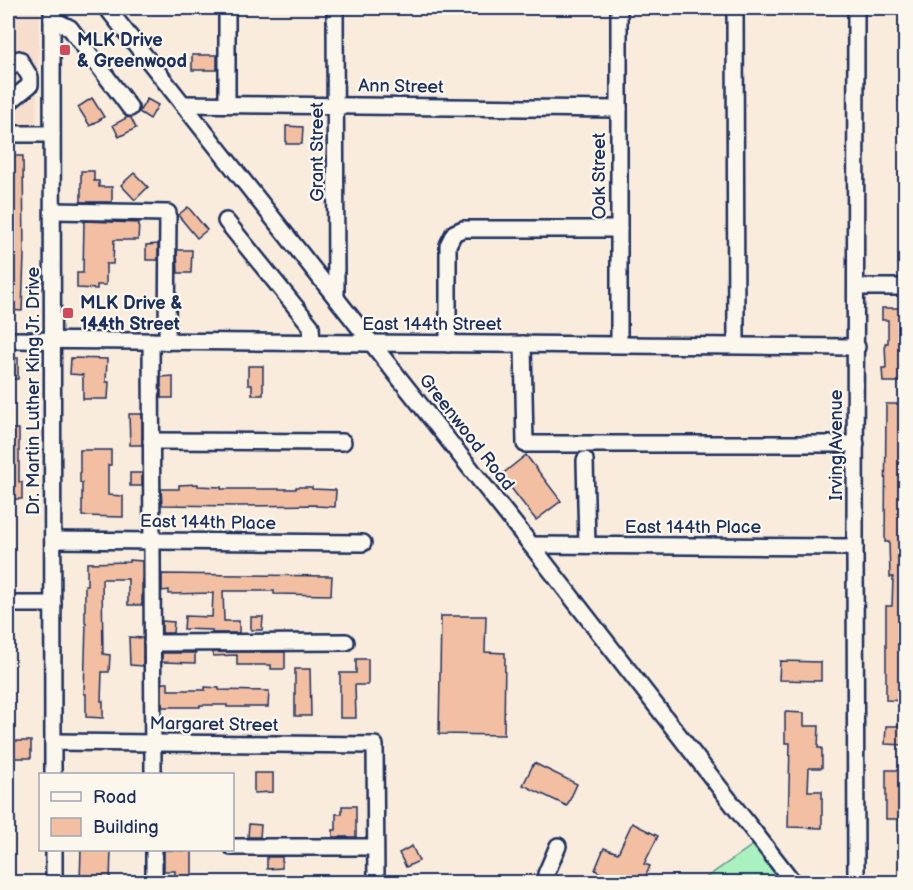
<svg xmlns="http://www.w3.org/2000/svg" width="913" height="890" font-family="'Balsamiq Sans',sans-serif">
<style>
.built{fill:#f7decc}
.green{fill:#a9f1be;stroke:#62908e;stroke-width:1.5}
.building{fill:#f2bfa3;stroke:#1b2f5e;stroke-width:1.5}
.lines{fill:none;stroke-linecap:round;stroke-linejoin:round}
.minor-casing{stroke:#1b2f5e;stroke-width:20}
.minor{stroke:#fbf7ec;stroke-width:15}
.poi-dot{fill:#d1495b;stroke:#fbf7ec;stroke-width:2}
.labels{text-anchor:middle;stroke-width:4.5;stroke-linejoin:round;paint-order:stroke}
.poi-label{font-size:18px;font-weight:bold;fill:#1b2f5e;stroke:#fbf7ec;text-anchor:start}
.street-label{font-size:18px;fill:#1b2f5e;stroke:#fbf7ec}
</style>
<rect width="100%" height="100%" fill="#f9ecdd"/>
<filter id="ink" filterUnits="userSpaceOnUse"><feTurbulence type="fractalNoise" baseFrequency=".0167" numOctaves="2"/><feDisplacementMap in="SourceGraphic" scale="12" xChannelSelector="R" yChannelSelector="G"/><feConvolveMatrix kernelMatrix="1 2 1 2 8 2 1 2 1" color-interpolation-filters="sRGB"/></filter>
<g filter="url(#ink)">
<path class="built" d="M8,8H40L36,134H8Z"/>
<path class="green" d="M760,840L793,882H700Z"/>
<g class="building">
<rect x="192" y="55" width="25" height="15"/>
<path d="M92,98L104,117L90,126L78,107Z"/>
<path d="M147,99L158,105L150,119L139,112Z"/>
<path d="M128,117L131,118L136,128L119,137L113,125Z"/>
<path d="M286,126L303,127L302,144H286Z"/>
<path d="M8,156H23L24,255L22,311L8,310Z"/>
<path d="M81,171H94V181H99V187H112V202H81Z"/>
<path d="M134,173L148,187L135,200L121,185Z"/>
<path d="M188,207L207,230L197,238L178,215Z"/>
<path d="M84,221L139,223L138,240H114L113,264H106V285H97V289L77,288V273H83Z"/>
<path d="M158,244V260H146V245Z"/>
<path d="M177,250H192L191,273H178Z"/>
<path d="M882,308H903L904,343H906V382H883L882,368H886L885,343H888V320H882Z"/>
<rect x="8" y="358" width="10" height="21"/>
<path d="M71,358L107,359L106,382H109L108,399H83V375L70,374Z"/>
<path d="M248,366H263V395H252V385H248Z"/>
<path d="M173,376V398H161V377Z"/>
<path d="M886,404H906V701L886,700V606H892L893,577H890L889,542H885Z"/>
<path d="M129,414H142V445H130Z"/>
<path d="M8,429H19V482H22V499H8Z"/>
<path d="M80,450H111V465H108V495L123,496V517L82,516V483H80Z"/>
<path d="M526,455L561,501L536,520L501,475Z"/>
<rect x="130" y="473" width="12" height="13"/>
<path d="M198,484V486L221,487V489H296V487H312V489L336,490L335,507L316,506V505L239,506L162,505L161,489H179V485Z"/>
<path d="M129,560L142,561V605H128V579H102L103,654L110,655L109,672H102L101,701H103V718L86,717V694H84L86,623H85V585H87V563L129,562Z"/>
<path d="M162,574L332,576L331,595L274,594V591H223L224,621H239V633H212V630L184,629L185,616L212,617L213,593L169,594V590L162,591Z"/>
<path d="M441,616H486L485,652L505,653L504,735L439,734Z"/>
<path d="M251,617H263L262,630H251Z"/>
<path d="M162,621L174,622L173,633H162Z"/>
<path d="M129,637L143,638V666L130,665Z"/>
<path d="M213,652H285V669H271V665H237V655L213,656Z"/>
<path d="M162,653H195V663L162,662Z"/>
<path d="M356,659H368V685H355L356,718H340V673H356Z"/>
<path d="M780,661L821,662V681L779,680Z"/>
<path d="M295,669H310L311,716H295Z"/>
<path d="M162,683H168V690H205V687L219,688V690L269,691L268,707H227V705H200V707H162Z"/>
<path d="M785,712L804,713V726H819L818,748H822V768H809L808,791H822V828L788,827L790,743H785Z"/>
<path d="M886,726H906V745L885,744Z"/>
<rect x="8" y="741" width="23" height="17"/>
<path d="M534,763L577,784L567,806L523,785Z"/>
<rect x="886" y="770" width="20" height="49"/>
<path d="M254,773H273V792L254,793Z"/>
<path d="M342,806H356V837H333V830H336V814H342Z"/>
<path d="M632,823L658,836L644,864L650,866L643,882H599L602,874L595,870L604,848L618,853Z"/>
<path d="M249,824L261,825L260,837H248Z"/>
<path d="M412,846L419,861L406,867L399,853Z"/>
<path d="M81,849H111L110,882H80Z"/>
<path d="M164,850L192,851V882H175V871H164Z"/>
<path d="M267,857H282V868L267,869Z"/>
</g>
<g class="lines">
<g class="minor-casing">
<g id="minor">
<path d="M52,8L53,774"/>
<path d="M107,8L531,545L793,882"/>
<path d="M227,8V104"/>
<path d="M335,8L336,297"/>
<path d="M619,8V344"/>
<path d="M735,8L736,345"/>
<path d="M856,8L855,547L856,882"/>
<path d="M52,19L70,28L130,108"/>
<path d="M8,69L19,59L30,77V85L8,103"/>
<path d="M183,104L619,109"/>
<path d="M8,134H52"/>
<path d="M53,211L168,213L167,342"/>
<path d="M226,221L311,326L312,343"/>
<path d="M857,287H906"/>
<path d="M8,340L857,347"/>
<path d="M151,341L153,774"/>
<path d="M448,344V245L454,233L463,229H619"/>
<path d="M523,344L525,444H856"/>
<path d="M151,441L343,442"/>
<path d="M585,460L587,545"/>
<path d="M53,540L363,543"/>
<path d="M531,545L855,547"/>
<path d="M8,604H53"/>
<path d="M152,643L346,642"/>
<path d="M53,742L375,745L376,882"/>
<path d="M232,847H375"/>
<path d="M54,850V882"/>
<path d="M154,850V882"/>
<path d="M546,882V874L558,846"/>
</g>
</g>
<use href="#minor" class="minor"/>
</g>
</g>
<g class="poi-dot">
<rect x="59" y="44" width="12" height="12" rx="3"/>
<rect x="62" y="307" width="12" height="12" rx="3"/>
</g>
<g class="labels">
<g class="poi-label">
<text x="77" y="46">MLK Drive<tspan x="77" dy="21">&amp; Greenwood</tspan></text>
<text x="80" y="309">MLK Drive &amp;<tspan x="80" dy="21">144th Street</tspan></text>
</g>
<g class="street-label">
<text transform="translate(401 86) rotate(1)" y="6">Ann Street</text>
<text transform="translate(317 152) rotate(-90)" y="6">Grant Street</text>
<text transform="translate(599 176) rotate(-90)" y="6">Oak Street</text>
<text x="432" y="330">East 144th Street</text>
<text transform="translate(33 391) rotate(-90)" y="6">Dr. Martin Luther King Jr. Drive</text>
<text transform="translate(467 432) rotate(52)" y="6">Greenwood Road</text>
<text transform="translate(836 445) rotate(-90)" y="6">Irving Avenue</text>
<text transform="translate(208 522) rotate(1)" y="6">East 144th Place</text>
<text x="693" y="533">East 144th Place</text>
<text transform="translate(214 724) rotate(1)" y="6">Margaret Street</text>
</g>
</g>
<rect width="913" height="890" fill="none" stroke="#fbf7ec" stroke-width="30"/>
<rect x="15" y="15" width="883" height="860" fill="none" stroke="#1b2f5e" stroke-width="2" filter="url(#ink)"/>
<rect x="39" y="773" width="195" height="78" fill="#fbf7ec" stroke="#a1a7b3" stroke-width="1.5"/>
<rect x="51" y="792" width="30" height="9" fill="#fbf7ec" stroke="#a1a7b3" stroke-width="1.5"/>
<text x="93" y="803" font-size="18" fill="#1b2f5e">Road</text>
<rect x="51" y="818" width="30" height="18" fill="#f2bfa3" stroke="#a1a7b3" stroke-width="1.5"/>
<text x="93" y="833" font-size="18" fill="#1b2f5e">Building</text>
</svg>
